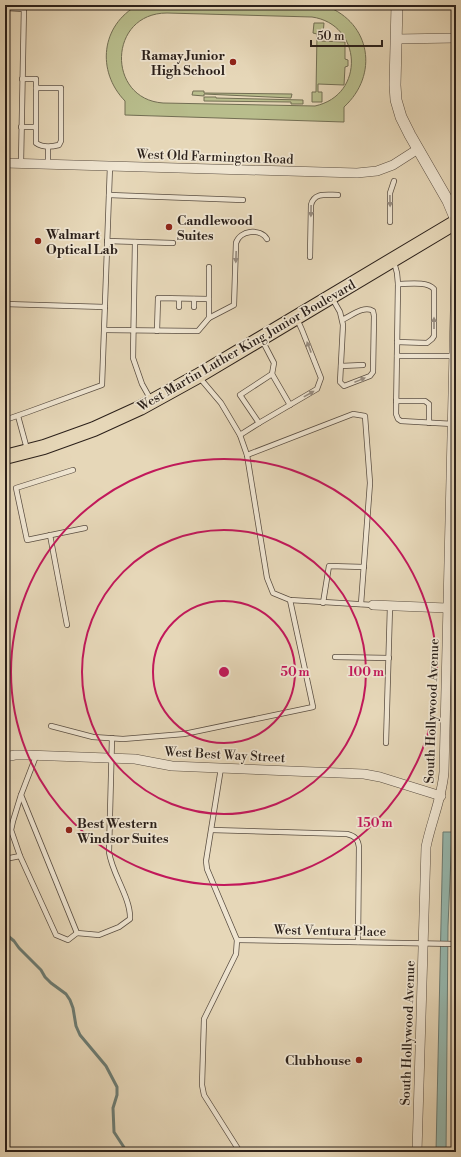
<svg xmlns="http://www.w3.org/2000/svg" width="461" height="1157" font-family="'Libre Bodoni',serif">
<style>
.green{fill:#b8bd8c;stroke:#726e53;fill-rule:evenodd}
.water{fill:#96b9b0;stroke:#6b7c74}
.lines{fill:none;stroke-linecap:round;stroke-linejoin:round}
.stream{stroke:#6b7c74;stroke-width:3}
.service-casing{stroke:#5a4e42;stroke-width:6}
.minor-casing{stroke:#5a4e42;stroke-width:10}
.tertiary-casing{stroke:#5a4e42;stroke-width:12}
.primary-casing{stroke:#2b201a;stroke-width:16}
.service{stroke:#efe5d1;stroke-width:4.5}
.minor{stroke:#efe5d1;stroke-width:9}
.tertiary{stroke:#efe5d1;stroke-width:11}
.primary{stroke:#e6d7b8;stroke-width:14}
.oneway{fill:#978c7f}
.ring{fill:none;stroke:#c2185b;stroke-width:2}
.poi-dot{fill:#8f2418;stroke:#efe5d1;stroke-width:1.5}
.labels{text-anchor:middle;stroke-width:3.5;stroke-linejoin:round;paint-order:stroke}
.poi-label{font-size:13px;font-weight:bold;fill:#2b201a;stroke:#efe5d1;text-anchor:start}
.street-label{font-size:13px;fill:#2b201a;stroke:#efe5d1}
.centre{fill:#c2185b;stroke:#efe5d1;stroke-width:2}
.ring-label{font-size:12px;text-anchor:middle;font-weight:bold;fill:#c2185b;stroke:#efe5d1;stroke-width:3.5;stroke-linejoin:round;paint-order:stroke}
</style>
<rect width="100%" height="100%" fill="#e6d7b8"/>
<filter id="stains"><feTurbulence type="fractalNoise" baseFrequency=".005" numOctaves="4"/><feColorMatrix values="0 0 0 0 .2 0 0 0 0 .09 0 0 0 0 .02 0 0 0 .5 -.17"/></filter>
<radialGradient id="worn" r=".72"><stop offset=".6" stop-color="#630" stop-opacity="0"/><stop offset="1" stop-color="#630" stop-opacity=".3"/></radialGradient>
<g class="green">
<path d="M138,5L326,6C371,23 379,75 344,107V122L125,115V101C96,71 101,25 138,5ZM167,13L312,17C362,24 366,95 315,106L163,103C106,99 108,13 167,13Z"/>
<path d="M314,23H324L323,34H319V41L345,42V59L348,60V66L345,67L344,85L318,84V92H322V102H312V92H316L317,34L313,33Z"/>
<path d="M193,91H204V93L292,94L291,98L204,94V96L192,95Z"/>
<path d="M204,97H216V98L303,100V104H291V102L204,101Z"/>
</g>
<path class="water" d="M443,832H452L448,926L446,1152H436Z"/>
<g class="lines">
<path class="stream" d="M8,936L14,941L19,948L41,970L45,977L51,983L66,994L70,1000L73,1008L76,1026L80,1035L106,1066L117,1087V1095L113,1108L114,1132L127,1152"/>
<g class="service-casing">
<g id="service">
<path d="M5,8L24,9"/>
<path d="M22,79H36V88"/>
<path d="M36,88H61V141L59,145C51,147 43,148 36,143Z"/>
<path d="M21,127H35"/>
<path d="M21,163L24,5"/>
<path d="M48,165V147"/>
<path d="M109,195L243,200"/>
<path d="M390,222V193L394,181"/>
<path d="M107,241L173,243"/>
<path d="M135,242L133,358L142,384L151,400"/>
<path d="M310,257L311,205C314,192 327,195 338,195"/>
<path d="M394,262L397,273L398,284L396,414L398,419L401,421L453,424"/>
<path d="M332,298L340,312L343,325L340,382L344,386L370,376L373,372L374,316L373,311C364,305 351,316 342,320"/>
<path d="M179,299V307"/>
<path d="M5,304L105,307"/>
<path d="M194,307V299"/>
<path d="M209,318L234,305L236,243C240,230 260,228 267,239"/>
<path d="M105,330L198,331L209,318V267"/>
<path d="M157,331L158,298L209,299"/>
<path d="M262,340L274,363L272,374L290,405"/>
<path d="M397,342L427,343L432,339L434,336V289C427,281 408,284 398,284"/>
<path d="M397,356H455"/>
<path d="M341,366L363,365"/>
<path d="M272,374L240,395L259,423L317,389L321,378L302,330L297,319"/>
<path d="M199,377L221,403L240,435L247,455L267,578L273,593L290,600L373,605"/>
<path d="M396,401H425L429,404V423"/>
<path d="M18,416L27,449"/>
<path d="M5,420L28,412L102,385L110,166"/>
<path d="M240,435L259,423"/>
<path d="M247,455L353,414L365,416L370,483L361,604"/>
<path d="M73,470L16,488L27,540L85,528"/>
<path d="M50,535L67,625"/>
<path d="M323,603L329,566L364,567"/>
<path d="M335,657L389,658"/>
<path d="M51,726L93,737L123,739L184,734L313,707L290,600"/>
<path d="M386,743L390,606"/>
<path d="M36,756L21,795L77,933L99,935L119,927L130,919C131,898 112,874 109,852L112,738"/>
<path d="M221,768L206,861L207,869L237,940L236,954L204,1019L202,1085L204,1095L240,1152"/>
<path d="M21,795L13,821L11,830L20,856L56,935L68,940L77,933"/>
<path d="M212,830L347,834C355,836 358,839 359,847L358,942"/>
<path d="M5,859L20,856"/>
<path d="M237,940L456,944"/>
</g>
</g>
<g class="minor-casing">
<g id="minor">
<path d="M396,39L456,38"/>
<path d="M5,163L357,173L377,171L393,165L418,149"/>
<path d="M373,605L447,608"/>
<path d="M5,757L15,755H27L135,759L172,766L364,774L380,777L441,796"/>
<path d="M417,1152L426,847C431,822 442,798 444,772L456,269"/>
</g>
</g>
<g class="tertiary-casing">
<path id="tertiary" d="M397,5L395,85L396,100L401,117L410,135L448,201L456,220"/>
</g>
<g class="primary-casing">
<path id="primary" d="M5,457L44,447L94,429L140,408L198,376L456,222"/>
</g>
<use href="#service" class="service"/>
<use href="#minor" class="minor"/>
<use href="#tertiary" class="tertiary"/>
<use href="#primary" class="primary"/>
</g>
<defs><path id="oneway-solid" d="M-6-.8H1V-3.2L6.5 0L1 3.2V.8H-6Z"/></defs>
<g class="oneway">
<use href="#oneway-solid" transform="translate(390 201) rotate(89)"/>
<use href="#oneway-solid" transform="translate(311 211) rotate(91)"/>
<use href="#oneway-solid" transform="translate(236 257) rotate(92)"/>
<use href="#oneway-solid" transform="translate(434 323) rotate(-90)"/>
<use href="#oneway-solid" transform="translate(309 347) rotate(-111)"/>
<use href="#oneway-solid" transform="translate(360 380) rotate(-22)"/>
<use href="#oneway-solid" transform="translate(309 394) rotate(-29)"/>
</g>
<g class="ring">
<circle cx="224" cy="672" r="71"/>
<circle cx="224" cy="672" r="142"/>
<circle cx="224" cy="672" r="213"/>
</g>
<g class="poi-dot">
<circle cx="233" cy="62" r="4"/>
<circle cx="169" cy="227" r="4"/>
<circle cx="38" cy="241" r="4"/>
<circle cx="69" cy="830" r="4"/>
<circle cx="359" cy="1060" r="4"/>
</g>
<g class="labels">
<g class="poi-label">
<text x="225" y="60" text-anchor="end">Ramay Junior<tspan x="225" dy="15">High School</tspan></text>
<text x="177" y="225">Candlewood<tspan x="177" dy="15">Suites</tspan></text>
<text x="46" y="239">Walmart<tspan x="46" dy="15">Optical Lab</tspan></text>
<text x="77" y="828">Best Western<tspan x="77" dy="15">Windsor Suites</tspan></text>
<text x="351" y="1065" text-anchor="end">Clubhouse</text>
</g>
<g class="street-label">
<text transform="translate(215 156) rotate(2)" y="5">West Old Farmington Road</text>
<text transform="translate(246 345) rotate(-30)" y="5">West Martin Luther King Junior Boulevard</text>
<text transform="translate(431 711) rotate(-88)" y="5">South Hollywood Avenue</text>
<text transform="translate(225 754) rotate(3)" y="5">West Best Way Street</text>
<text transform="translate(330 930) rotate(1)" y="5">West Ventura Place</text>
<text transform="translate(407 1033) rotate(-88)" y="5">South Hollywood Avenue</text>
</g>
</g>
<circle cx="224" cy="672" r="6" class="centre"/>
<g class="ring-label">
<text x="295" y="676">50 m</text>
<text x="366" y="676">100 m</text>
<text x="375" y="827">150 m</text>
</g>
<rect width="461" height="1157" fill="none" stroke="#e6d7b8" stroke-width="20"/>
<rect x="6" y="6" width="449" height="1145" fill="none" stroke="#2b201a" stroke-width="2"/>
<rect x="10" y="10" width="441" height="1137" fill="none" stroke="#2b201a"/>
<path d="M311 40v6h71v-6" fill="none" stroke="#2b201a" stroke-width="2"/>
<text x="317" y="40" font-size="12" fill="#2b201a" stroke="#efe5d1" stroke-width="3" paint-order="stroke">50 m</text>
<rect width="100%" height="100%" filter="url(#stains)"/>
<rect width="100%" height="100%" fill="url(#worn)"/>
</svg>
